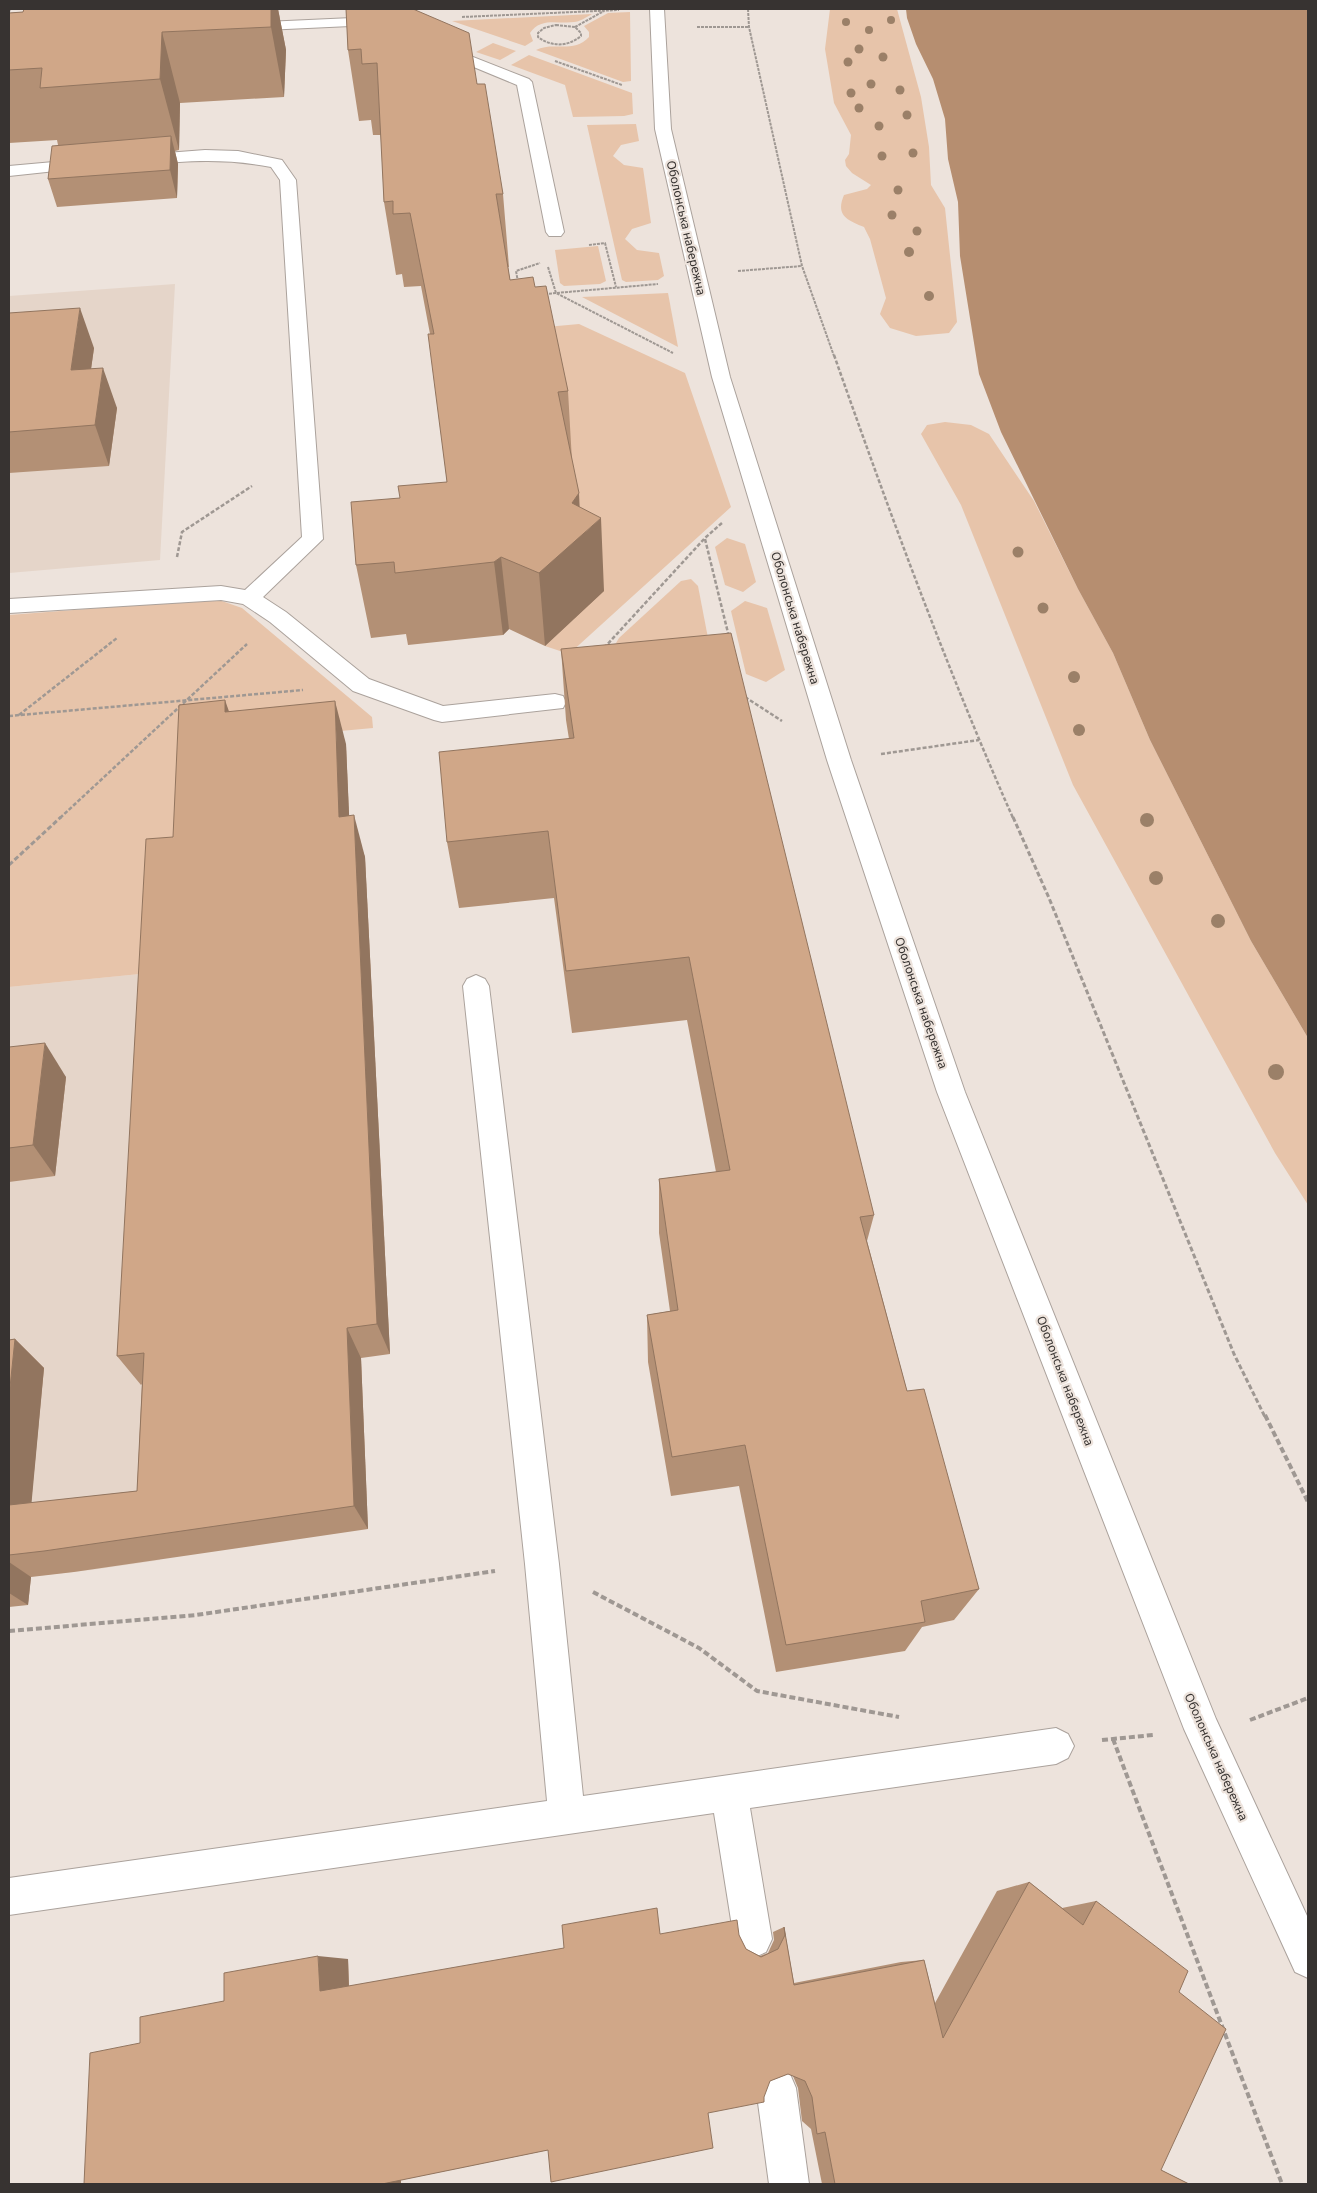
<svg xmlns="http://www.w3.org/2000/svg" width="1317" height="2193" font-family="'Noto Sans',sans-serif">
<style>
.built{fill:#e5d5c9}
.green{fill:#e7c4aa}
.water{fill:#b68e70}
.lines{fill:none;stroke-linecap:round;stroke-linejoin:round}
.minor-casing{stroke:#aba29c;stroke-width:2}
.path-far3{stroke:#9f9893;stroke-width:2;stroke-dasharray:3 1;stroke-linecap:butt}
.path-far2{stroke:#9f9893;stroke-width:2.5;stroke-dasharray:4 2;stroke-linecap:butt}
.path-far1{stroke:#9f9893;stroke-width:3;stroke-dasharray:5 2.5;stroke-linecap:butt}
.path{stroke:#9f9893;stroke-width:4;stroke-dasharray:6 3;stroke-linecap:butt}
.minor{fill:#fff;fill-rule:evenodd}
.tree{fill:#9b8068}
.wall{fill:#b39075}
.shaded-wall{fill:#92755f}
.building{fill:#d0a788;stroke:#92755f}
.labels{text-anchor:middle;stroke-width:4.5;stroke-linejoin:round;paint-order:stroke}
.street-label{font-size:12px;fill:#373331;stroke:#ede3dc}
</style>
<rect width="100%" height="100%" fill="#ede3dc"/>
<g class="built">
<path d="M175,284L160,560L9,573V296Z"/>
<path d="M160,972L141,1384L167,1381L160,1560L91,1570L9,1579V987Z"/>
</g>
<g class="green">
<path d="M830,9H897L921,97L929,147L931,185L945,208L957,322L949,333L916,336L890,328L880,314L886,298L870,239L864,227C848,220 835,216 844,195L867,189L871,185L852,173L846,166L845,160L849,154L851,135L834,103L825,49Z"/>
<path d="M630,12L631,81L623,82L536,50C552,41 574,54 589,37V32L584,26L608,13Z"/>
<path d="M592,14C587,17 579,22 574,22C558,24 540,17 530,33L533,41L525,46L452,21Z"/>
<path d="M493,43L516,51L500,60L476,52Z"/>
<path d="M529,55L632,93L633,114L624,116L573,117L565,85L511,65Z"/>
<path d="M636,124L639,141L621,145L613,156L624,165L643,168L651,223L632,229L625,239L637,250L659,253L664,276L658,280L626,282L622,280L587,125Z"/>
<path d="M598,246L606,281L600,284L564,286L560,283L555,250Z"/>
<path d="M668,293L678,347L582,297Z"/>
<path d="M579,324L685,373L731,507L569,654L545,646L603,591L502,331Z"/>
<path d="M945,422L971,425L989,434L1034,501L1078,589L1113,653L1150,740L1251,941L1308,1038V1205L1275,1153L1073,785L961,505L921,434L927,425Z"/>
<path d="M727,538L745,544L756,582L743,592L725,585L715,547Z"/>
<path d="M691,579L698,586L708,638L621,646L616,643L619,638L681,581Z"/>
<path d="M216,599L242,608L372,717L373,728L200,744L160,972L9,987V615Z"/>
<path d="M745,601L767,608L785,670L766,682L746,674L731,611Z"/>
</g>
<path class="water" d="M906,9H1308V1038L1251,941L1150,740L1113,653L1078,589L1001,432L979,374L960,256L958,202L948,159L945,119L933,79L916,44L907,18Z"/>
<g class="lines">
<g class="minor-casing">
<g id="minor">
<path d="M650,9H664L671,129L730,377L851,760L965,1092L1216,1719L1308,1918V1978L1295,1972L1184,1729L937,1092L827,760L712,377L655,129Z"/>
<path d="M374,17L389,22L391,25L389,28L384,29L372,25L245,31L240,30L238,27L240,24L245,23Z"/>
<path d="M440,44L529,79L532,82L564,232L561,236H549L546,232L517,85L435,51L433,48L435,45Z"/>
<path d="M205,150L238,151L282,160L296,180L323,539L263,597L286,612L369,679L443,706L555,694L563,696L566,702L563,708L442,722L434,720L353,691L270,622L243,604L221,600L9,613V599L221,586L245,590L302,537L280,180L271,167C223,158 188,161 140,165L134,163L132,160L134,157L140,155Z"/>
<path d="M87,159L93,161L95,164L93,167L9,176V166Z"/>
<path d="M476,975L485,979L489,986L559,1564L583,1796L1056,1728L1068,1734L1074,1746L1068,1758L1056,1764L750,1808L772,1939L766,1952L753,1958L740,1952L734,1939L714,1813L9,1915V1878L547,1801L525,1564L463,986L467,979Z"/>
<path d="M776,2068L790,2074L796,2088L809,2184H769L756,2088L762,2074Z"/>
</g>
</g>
<g class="path-far3">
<path d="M748,9L749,27L802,266L834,356"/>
<path d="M9,12L10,9"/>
<path d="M462,17L619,10"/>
<path d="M556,25L575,27L581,33V36C568,47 551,47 538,37V33L544,28Z"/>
<path d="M575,27L604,11"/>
<path d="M697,27H749"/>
<path d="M555,61L622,85"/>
<path d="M589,245L605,243L616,287"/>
<path d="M548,267L556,293L673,353"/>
<path d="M738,271L802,266"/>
<path d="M518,282L516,271L540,263"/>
<path d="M545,294L658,284"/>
</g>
<g class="path-far2">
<path d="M834,355C889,511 946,667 1013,818"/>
<path d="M705,539L729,637"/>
<path d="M177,557L182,532L252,486"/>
<path d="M604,648L705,538L723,522"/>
<path d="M745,697L782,721"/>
<path d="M19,715L117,638"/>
<path d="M9,716L303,690"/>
<path d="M881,754L979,740"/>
<path d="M60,818L247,644"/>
</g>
<g class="path-far1">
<path d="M1013,817L1049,898L1234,1354L1265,1417"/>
<path d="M9,865L61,817"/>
</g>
<g class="path">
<path d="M1265,1415L1308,1502"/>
<path d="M593,1592L699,1648L757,1691L899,1717"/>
<path d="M9,1631L196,1615L495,1571"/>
<path d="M1250,1720L1308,1698"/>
<path d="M1113,1739L1282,2184"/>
<path d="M1102,1740L1153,1735"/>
</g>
<use href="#minor" class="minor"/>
</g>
<g class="tree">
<circle cx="891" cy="20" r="4"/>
<circle cx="846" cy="22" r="4"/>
<circle cx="869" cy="30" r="4"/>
<circle cx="859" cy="49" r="4.5"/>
<circle cx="883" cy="57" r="4.5"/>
<circle cx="848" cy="62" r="4.5"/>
<circle cx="871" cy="84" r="4.5"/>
<circle cx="900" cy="90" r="4.5"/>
<circle cx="851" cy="93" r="4.5"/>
<circle cx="859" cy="108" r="4.5"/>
<circle cx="907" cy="115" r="4.5"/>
<circle cx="879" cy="126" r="4.5"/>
<circle cx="913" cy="153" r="4.5"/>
<circle cx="882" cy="156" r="4.5"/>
<circle cx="898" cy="190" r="4.5"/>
<circle cx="892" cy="215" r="4.5"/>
<circle cx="917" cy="231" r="4.5"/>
<circle cx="909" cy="252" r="5"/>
<circle cx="929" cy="296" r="5"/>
<circle cx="1018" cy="552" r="5.5"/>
<circle cx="1043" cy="608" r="5.5"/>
<circle cx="1074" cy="677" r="6"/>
<circle cx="1079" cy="730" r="6"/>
<circle cx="1147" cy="820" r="7"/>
<circle cx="1156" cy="878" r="7"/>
<circle cx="1218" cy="921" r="7"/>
<circle cx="1276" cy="1072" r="8"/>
</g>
<g class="wall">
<path d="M24,9H278L286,50L284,97L180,103L179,150L175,151L178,164L177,198L57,207L48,179L58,145L57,140L9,143V13L23,12Z"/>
<path d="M346,9L477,84L503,194L509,267H508L510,280L535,287L568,391L572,461L579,507L604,591L545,646L509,629L503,635L408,645L406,634L371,638L356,565L400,498L447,482L430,334L421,286L404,287L402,274L396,275L384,202L381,135H373L371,120L359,121L348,50Z"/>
<path d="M9,313L94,348L91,369L117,408L109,466L9,473Z"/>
<path d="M561,649L874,1215L867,1241L907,1391L979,1589L954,1620L922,1627L905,1651L776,1672L739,1486L671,1496L648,1362L647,1315L670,1311L659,1233V1179L716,1172L687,1020L572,1033L554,898L459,908L447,842L569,739L566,720Z"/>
<path d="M229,711L346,744L349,816L365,857L390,1354L361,1358L368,1529L74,1572L31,1577L28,1605L9,1607V1340L15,1339L44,1368L31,1503L137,1491L142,1384L141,1385L117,1356L173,837Z"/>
<path d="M9,1047L66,1077L55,1176L9,1182Z"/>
<path d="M1029,1882L1062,1908L1096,1901L1179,1992L1161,2170L1189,2184H822L811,2129L802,2121L798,2088L793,2076L788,2074L770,2081L708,2113L548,2150L401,2180V2184H84L140,2043L224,2001L348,1959L349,1986L660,1934L739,1935L746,1949L760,1956L768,1953L774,1940L773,1932L784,1927L794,1983L901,1962L924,1960L935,2003L997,1891Z"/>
</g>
<g class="shaded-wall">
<path d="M271,9H278L286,50L284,97L271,27Z"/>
<path d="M162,32L180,103L179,150L160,79Z"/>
<path d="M171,136L178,164L177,198L170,170Z"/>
<path d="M80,308L94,348L85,411L71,370Z"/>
<path d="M103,368L117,408L109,466L95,425Z"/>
<path d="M579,493L581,536L601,518L604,591L545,646L539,573L572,503Z"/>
<path d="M501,557L509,629L503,635L494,562Z"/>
<path d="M225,700L240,743L225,712Z"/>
<path d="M335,701L346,744L351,859L339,817Z"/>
<path d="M354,815L365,857L390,1354L377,1324Z"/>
<path d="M45,1043L66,1077L55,1176L33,1145Z"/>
<path d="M347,1328L361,1358L368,1529L354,1506Z"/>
<path d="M15,1339L44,1368L29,1530L9,1515V1397Z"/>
<path d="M9,1562L31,1577L28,1605L9,1593Z"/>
<path d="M318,1956L348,1959L349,1991H320Z"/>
<path d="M400,2168L401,2184H376Z"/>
</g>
<g class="building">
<path d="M24,9H271V27L162,32L160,79L40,88L42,68L9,70V13L23,12Z"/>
<path d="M346,9H413L469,33L477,84H485L503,194H496L510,280L533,277L535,287L546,286L568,391L558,392L579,493L572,503L601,518L539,573L501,557L494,562L395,573L394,562L356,565L351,502L400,498L398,486L447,482L428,334H434L410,213L393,214V201L384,202L377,63L362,64L361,49L348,50Z"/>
<path d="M171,136L170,170L48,179L52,146Z"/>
<path d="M80,308L71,370L103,368L95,425L9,432V313Z"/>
<path d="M731,633L874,1215L860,1217L907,1391L924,1389L979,1589L921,1601L925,1622L786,1645L745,1445L672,1457L647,1315L678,1310L659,1179L730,1170L689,957L566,971L548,831L447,842L439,752L574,738L561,649Z"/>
<path d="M225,700V712L335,701L339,817L354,815L377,1324L347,1328L354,1506L44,1551L9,1555V1505L137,1491L144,1353L117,1356L146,839L173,837L179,705Z"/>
<path d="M45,1043L33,1145L9,1148V1047Z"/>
<path d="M15,1339L9,1397V1340Z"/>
<path d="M1029,1882L1083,1925L1096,1901L1188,1971L1179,1992L1226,2029L1161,2170L1189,2184H835L825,2132L817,2134L812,2097L805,2081L788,2074L770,2081L764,2097V2102L708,2113L713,2148L551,2182L548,2150L382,2184H84L90,2053L140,2043V2017L224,2001V1973L318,1956L320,1991L564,1948L562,1925L657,1908L660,1934L737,1920L739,1935L746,1949L761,1957L778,1949L785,1935L784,1927L794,1985L924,1960L943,2038Z"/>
</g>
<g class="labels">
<g class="street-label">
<text transform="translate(686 228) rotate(77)" y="4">Оболонська набережна</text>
<text transform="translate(795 618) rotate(73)" y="4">Оболонська набережна</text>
<text transform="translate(921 1003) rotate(71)" y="4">Оболонська набережна</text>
<text transform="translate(1065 1381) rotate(69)" y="4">Оболонська набережна</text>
<text transform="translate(1216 1757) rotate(66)" y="4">Оболонська набережна</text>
</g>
</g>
<rect width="1317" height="2193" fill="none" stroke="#373331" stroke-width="20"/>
</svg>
